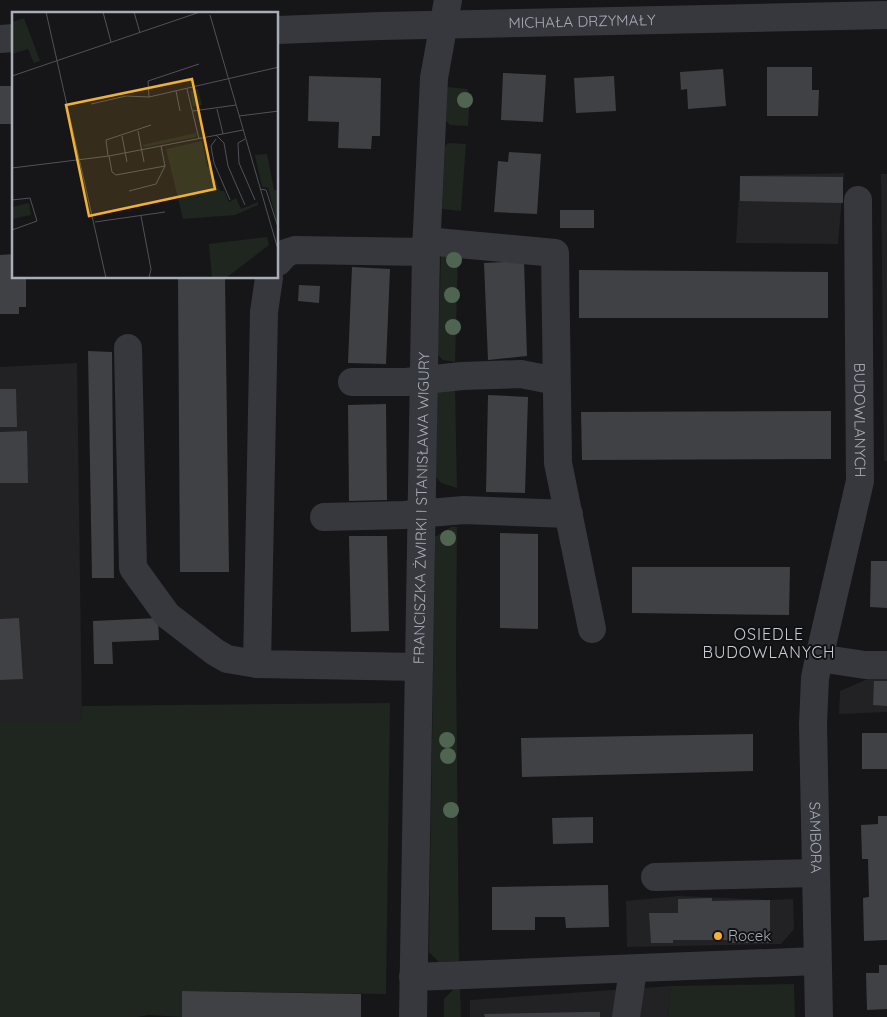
<svg xmlns="http://www.w3.org/2000/svg" width="887" height="1017" font-family="Quicksand,sans-serif">
<style>
.built{fill:#222225}
.green{fill:#1e261f}
.building{fill:#404145}
.lines{fill:none;stroke-linecap:round;stroke-linejoin:round}
.minor{stroke:#37383d;stroke-width:28}
.tree{fill:#506452}
.poi-dot{fill:#f2b134;stroke:#111113;stroke-width:2}
.labels{text-anchor:middle;stroke-width:4;stroke-linejoin:round;paint-order:stroke}
.street-label{font-size:15px;fill:#a8adb8;stroke:#111113}
.poi-label{font-size:15px;fill:#a8adb8;stroke:#111113;text-anchor:start}
.neighbourhood-label{font-size:16px;letter-spacing:1px;fill:#c9ccd4;stroke:#111113}
.inset-road{fill:none;stroke:#505258;stroke-width:1}
.view{fill:#f2b134;fill-opacity:0.15;stroke:#f2b134;stroke-width:2.5}
.inset-edge{fill:none;stroke:#a8adb8;stroke-width:2.5}
</style>
<rect width="100%" height="100%" fill="#161618"/>
<g class="built">
<path d="M844,173L838,244L736,243L740,176Z"/>
<path d="M881,174H887V461H884Z"/>
<path d="M77,363L82,723H0V367Z"/>
<path d="M870,678L887,679V712L839,714L840,691Z"/>
<path d="M679,896L770,900L793,899L794,929L781,944L627,947L626,901Z"/>
<path d="M671,986L668,1017H470V1000Z"/>
</g>
<g class="green">
<path d="M447,87L467,89L470,95L468,126L450,125L446,121Z"/>
<path d="M448,143L466,144L461,211L442,209L445,147Z"/>
<path d="M441,254L458,255L455,362L443,360L438,355Z"/>
<path d="M446,388H455L457,488L441,483L436,477L437,393Z"/>
<path d="M451,527H457L456,658L459,961L439,962L429,952L435,542V537Z"/>
<path d="M390,703L386,994L183,991L182,1017L149,1015L137,1017H0V723H82V706Z"/>
<path d="M794,984L795,1017H668L671,986Z"/>
<path d="M455,988H460L461,1017H444V999Z"/>
</g>
<g class="building">
<path d="M767,67H812V90H819L818,116H767Z"/>
<path d="M723,69L726,106L688,109L687,89L681,90L680,72Z"/>
<path d="M503,73L546,75L543,122L501,120Z"/>
<path d="M309,76L381,78L380,136H372L371,149L338,148L339,122L308,121Z"/>
<path d="M614,76L616,111L576,113L574,78Z"/>
<rect x="0" y="86" width="14" height="38"/>
<path d="M509,152L541,154L537,214L494,212L498,161L508,162Z"/>
<path d="M740,176L843,177V203L740,201Z"/>
<rect x="560" y="210" width="34" height="18"/>
<path d="M14,254V278H26V307H19V314H0V255Z"/>
<path d="M524,261L527,356L488,360L484,263Z"/>
<path d="M352,267L390,269L386,364L348,363Z"/>
<path d="M579,270L828,272V318H579Z"/>
<path d="M178,278H225L229,572H180Z"/>
<path d="M299,285L320,286L319,303L298,301Z"/>
<path d="M88,351L112,352L114,578H92Z"/>
<path d="M0,389H16L17,427H0Z"/>
<path d="M488,395L528,397L525,493L486,492Z"/>
<path d="M386,404L387,500L349,501L348,405Z"/>
<path d="M831,411V459L582,460L581,412Z"/>
<path d="M27,431L28,483H0V432Z"/>
<path d="M500,533L538,534V629L500,628Z"/>
<path d="M349,536H387L389,631L351,632Z"/>
<path d="M871,561H887V608L870,607Z"/>
<path d="M632,567H790L789,615L632,613Z"/>
<path d="M19,618L23,679L0,680V619Z"/>
<path d="M158,618L159,640L112,642L113,664H94L93,621Z"/>
<path d="M874,681H887V706L873,705Z"/>
<rect x="862" y="733" width="25" height="36"/>
<path d="M753,734V771L522,777L521,738Z"/>
<path d="M878,816H887V940L864,941L863,898L869,897L868,859H862L861,825L878,824Z"/>
<path d="M593,817V843L553,844L552,818Z"/>
<path d="M608,885L609,927L566,928L565,917H535V930H492V887Z"/>
<path d="M712,898V901L770,900V943H732V940H673V943H651L649,913H678V899Z"/>
<path d="M879,965H887V1009L867,1010L866,973H879Z"/>
<path d="M182,991L361,994V1017H182Z"/>
<path d="M587,1012H600V1017H485L484,1014Z"/>
</g>
<g class="lines">
<g class="minor">
<path id="s1" d="M278,30L380,26L887,15"/>
<path d="M0,39L14,38"/>
<path id="s2" d="M858,200L860,481L819,658L865,665H887"/>
<path d="M426,241L555,253L558,463L592,629"/>
<path d="M278,262L286,253L295,250L426,252"/>
<path d="M269,278L264,312L257,664L419,667"/>
<path d="M128,348L133,568L167,615L215,652L227,659L257,664"/>
<path d="M352,382H406L462,376L521,374L556,381"/>
<path d="M324,517L404,515L464,510L569,514"/>
<path id="s3" d="M819,658L815,678L813,724L819,1017"/>
<path d="M655,877L816,873"/>
<path d="M413,977L817,961"/>
<path id="s4" d="M413,1017L426,252L434,78L448,0"/>
<path d="M626,1017L633,970"/>
</g>
</g>
<g class="tree">
<circle cx="465" cy="100" r="8"/>
<circle cx="454" cy="260" r="8"/>
<circle cx="452" cy="295" r="8"/>
<circle cx="453" cy="327" r="8"/>
<circle cx="448" cy="538" r="8"/>
<circle cx="447" cy="740" r="8"/>
<circle cx="448" cy="756" r="8"/>
<circle cx="451" cy="810" r="8"/>
</g>
<circle class="poi-dot" cx="718" cy="936" r="5"/>
<g class="labels">
<g class="street-label">
<text dy="5" stroke="none"><textPath href="#s1" startOffset="304">MICHAŁA DRZYMAŁY</textPath></text>
<text dy="5" stroke="none"><textPath href="#s2" startOffset="220">BUDOWLANYCH</textPath></text>
<text dy="5" stroke="none"><textPath href="#s4" startOffset="509">FRANCISZKA ŻWIRKI I STANISŁAWA WIGURY</textPath></text>
<text dy="5" stroke="none"><textPath href="#s3" startOffset="180">SAMBORA</textPath></text>
</g>
<g class="poi-label">
<text x="728" y="941">Rocek</text>
</g>
<g class="neighbourhood-label">
<text x="769" y="640">OSIEDLE<tspan x="769" dy="18">BUDOWLANYCH</tspan></text>
</g>
</g>
<g transform="translate(12 12)">
<rect width="266" height="266" fill="#161618"/>
<path d="M12,6L28,49L22,51L16,37L0,42V10ZM186,77L190,93L181,94L178,79ZM184,121V125L133,135L130,133ZM190,129L195,155L198,154L208,179H212L217,190L224,186L229,197L246,190V193L223,203L171,207L154,137ZM255,142L262,178H266V214L256,176L250,175L243,143ZM17,191L19,203L0,207V195ZM255,225L257,233L214,266H200L197,232Z" fill="#1e261f"/>
<path class="inset-road" d="M34,0L94,266M91,0L99,30M122,0L128,21M198,3L267,241M0,64L188,0M175,77L187,127M164,79L168,99M137,85L267,55M79,92L114,84L137,85L136,69L187,52M205,97L211,122M181,99L224,93M227,104L267,99M126,119L132,150M204,123L212,131L216,154L233,193M110,124L115,150M204,127L199,134L202,151L218,188M233,127L226,131L227,151L243,188M96,144L94,128L139,113M97,144L100,160L104,163L153,154L149,134M0,156L97,144L231,118M248,177L254,178L267,218M117,179L144,172L153,154M0,188L18,186L25,209L0,218M129,204L139,257L137,266M83,210L153,200"/>
<path class="view" d="M180,67L203,177L77,204L54,93Z"/>
<rect width="266" height="266" class="inset-edge"/>
</g>
</svg>
